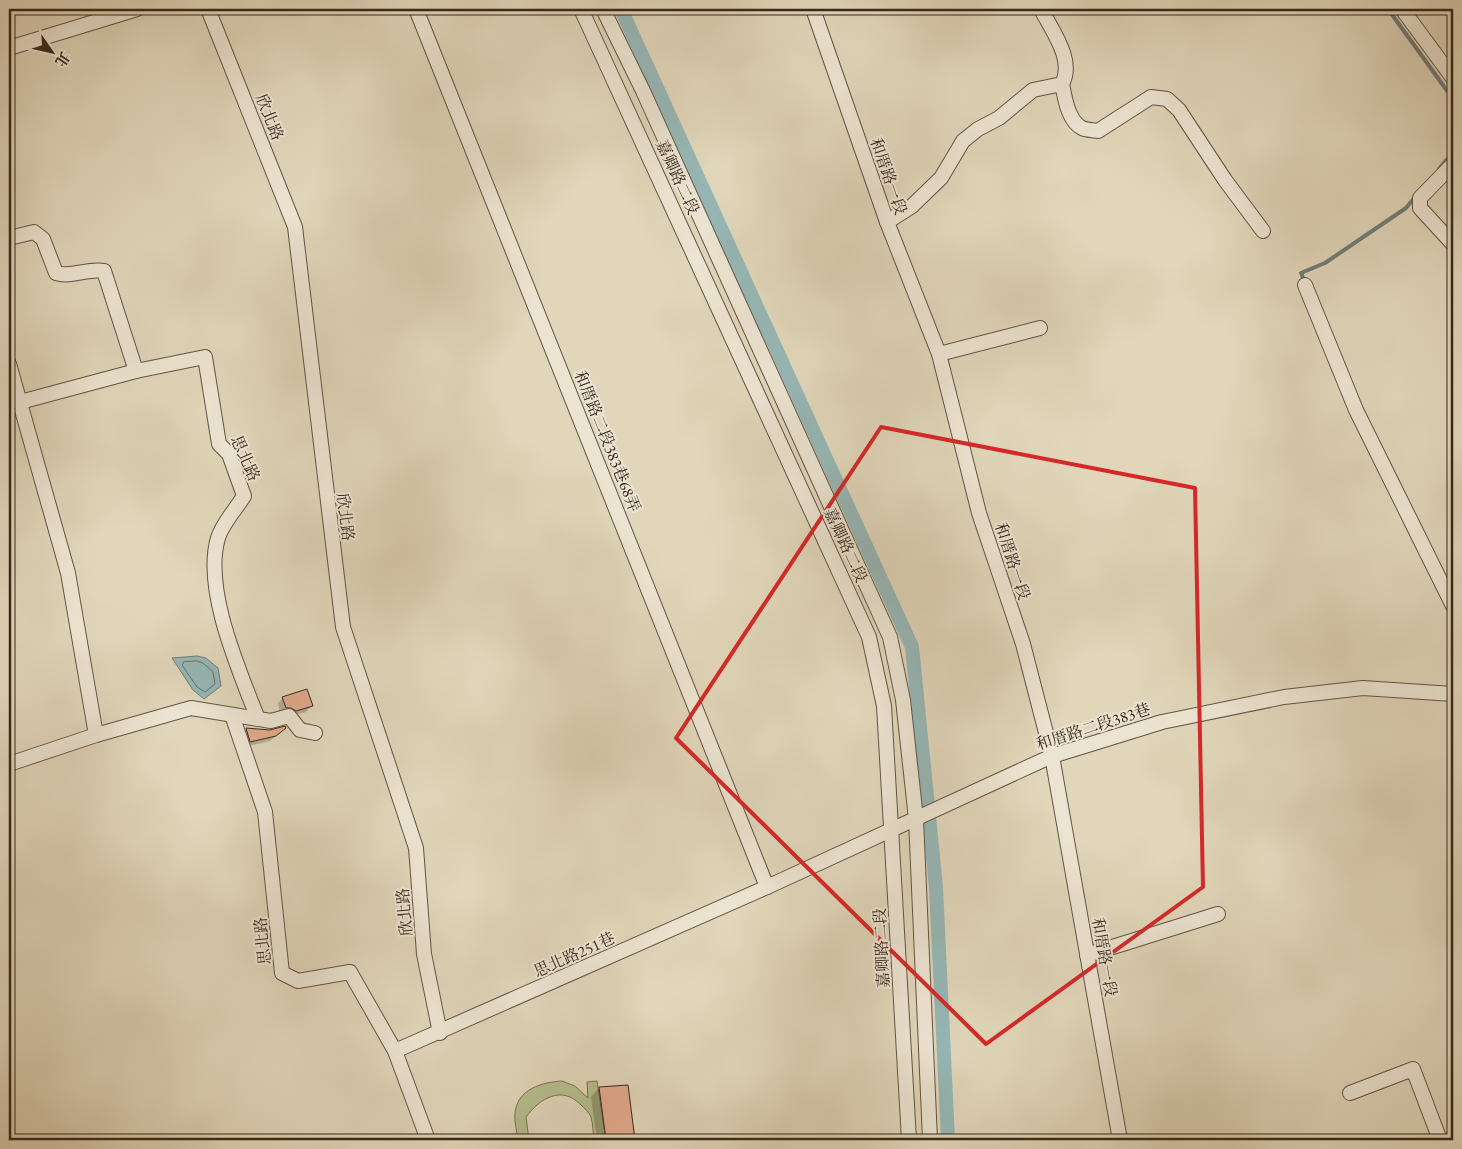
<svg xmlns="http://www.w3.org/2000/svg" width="1462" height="1149" font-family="'EB Garamond','Noto Serif TC',serif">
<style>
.green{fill:#b6bd8d;stroke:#777255}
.water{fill:#96b7b6;stroke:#707d79}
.shadow{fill:#0003}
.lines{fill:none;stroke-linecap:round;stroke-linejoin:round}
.shore{stroke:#676f6a;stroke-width:1}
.stream{stroke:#707d79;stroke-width:4}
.canal{stroke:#96b7b6;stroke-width:14}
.building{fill:#e2aa8d;stroke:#38271d}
.minor-casing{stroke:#625344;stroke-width:16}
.minor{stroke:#ece4d2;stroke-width:14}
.marked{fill:none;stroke:#d62828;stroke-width:4;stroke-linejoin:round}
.labels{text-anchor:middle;stroke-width:4;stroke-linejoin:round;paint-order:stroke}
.street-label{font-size:16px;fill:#38271d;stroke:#ece4d2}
</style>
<rect width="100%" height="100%" fill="#e1d6ba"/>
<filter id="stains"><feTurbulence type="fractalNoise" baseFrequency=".004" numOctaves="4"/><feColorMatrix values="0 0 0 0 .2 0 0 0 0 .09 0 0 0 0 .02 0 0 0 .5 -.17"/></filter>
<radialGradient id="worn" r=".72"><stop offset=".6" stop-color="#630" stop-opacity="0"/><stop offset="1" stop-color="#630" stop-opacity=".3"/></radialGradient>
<path class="green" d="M562,1081L575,1086L588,1098L587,1082L597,1081L606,1140H594C593,1133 593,1124 591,1117C589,1112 584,1108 581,1105C562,1085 540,1098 526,1117L529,1140H518C517,1132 514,1121 515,1113C517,1089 543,1082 562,1081Z"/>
<path class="water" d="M197,656L206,658L218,668L221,686L204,699L193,690L172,658Z"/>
<g class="shadow">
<path d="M283,698L311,706L306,712L290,716L280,713L278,703Z"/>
<path d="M285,728L270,741L245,747L241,734L246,729L270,731Z"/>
<path d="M627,1087L634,1140H597L591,1097L599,1088Z"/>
</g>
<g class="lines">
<path class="shore" d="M197,661L203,663L213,672L215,684L205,692L197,687L182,665L184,662Z"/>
<g class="stream">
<path d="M1388,9L1453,99"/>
<path d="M1439,169L1453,152"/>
<path d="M1305,282L1301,273L1325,263L1406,208L1415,197"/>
</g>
<path class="canal" d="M621,9L912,647L936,887L948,1140"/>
</g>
<g class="building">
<path d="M307,689L313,706L296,711L291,708H286L282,697Z"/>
<path d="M285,726L286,728L276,736L250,742L246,728L270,730Z"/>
<path d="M628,1085L635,1140H606L599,1087Z"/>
</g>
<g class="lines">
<g class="minor-casing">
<g id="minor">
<path d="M208,9L295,227L343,627L416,848L424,954L440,1033"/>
<path d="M416,9L767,887"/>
<path d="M581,9L869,637L884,706L909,1140"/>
<path d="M603,9L643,91L890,637L903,700L916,819L930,1140"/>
<path d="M813,9L887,222L939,354L979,513L1023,644L1052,756L1120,1140"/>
<path d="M1402,9L1453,78"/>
<path d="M9,48L137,9"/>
<path d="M1062,84C1065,98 1068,121 1082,128C1086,130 1093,130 1098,131L1151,97L1167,99L1179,110L1225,180L1263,231"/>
<path d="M1453,164L1420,198V208L1453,244"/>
<path d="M887,222L912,206L941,178L963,141L978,129L999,118L1033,90L1062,84C1075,60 1052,31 1041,9"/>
<path d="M9,238L34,232L43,239L56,273C72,278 87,268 104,271L136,371L9,405"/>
<path d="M1305,285L1356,410L1453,606"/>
<path d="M939,354L1040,328"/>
<path d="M9,364L68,573L96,735"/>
<path d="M136,371L205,357L219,444L229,454L244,496C236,509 222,524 218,538C203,589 239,670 258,719"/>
<path d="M232,715L265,812L282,973L298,981L350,972L395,1051L428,1140"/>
<path d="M9,764L96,735L191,708L271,721L289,716L300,730L315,733"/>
<path d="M1087,955L1218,914"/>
<path d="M395,1051L767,887L1052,756L1162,722L1284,697L1363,688L1453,694"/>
<path d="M1350,1093L1413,1069L1440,1140"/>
</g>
</g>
<use href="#minor" class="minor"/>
</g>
<path class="marked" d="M881,427L1195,488L1203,887L986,1044L676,738Z"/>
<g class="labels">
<g class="street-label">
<text transform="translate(270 117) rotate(68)" y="6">欣北路</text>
<text transform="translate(889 176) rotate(71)" y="6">和厝路一段</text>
<text transform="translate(678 177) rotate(65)" y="6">嘉卿路二段</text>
<text transform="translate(608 441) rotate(68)" y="6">和厝路二段383巷68弄</text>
<text transform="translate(246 458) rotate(66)" y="6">思北路</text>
<text transform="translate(346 517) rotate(83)" y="6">欣北路</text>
<text transform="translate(846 545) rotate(65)" y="6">嘉卿路二段</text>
<text transform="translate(1013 561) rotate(72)" y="6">和厝路一段</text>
<text transform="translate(1093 726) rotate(-18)" y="6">和厝路二段383巷</text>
<text transform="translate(404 912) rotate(-95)" y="6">欣北路</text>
<text transform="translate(262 941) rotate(-96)" y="6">思北路</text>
<text transform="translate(881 948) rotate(-93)" y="6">嘉卿路二段</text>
<text transform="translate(574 954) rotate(-24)" y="6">思北路251巷</text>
<text transform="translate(1105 957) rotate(80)" y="6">和厝路一段</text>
</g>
</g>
<rect width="1462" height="1149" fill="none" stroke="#e1d6ba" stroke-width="30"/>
<rect x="10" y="10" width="1442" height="1129" fill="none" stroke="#38271d" stroke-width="2.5"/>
<rect x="15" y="15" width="1432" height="1119" fill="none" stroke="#38271d"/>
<g transform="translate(52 52) rotate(124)" stroke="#ece4d2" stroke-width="4" paint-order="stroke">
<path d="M0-4L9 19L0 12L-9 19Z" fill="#38271d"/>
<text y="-8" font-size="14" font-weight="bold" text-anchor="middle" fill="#38271d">北</text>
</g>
<rect width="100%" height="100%" filter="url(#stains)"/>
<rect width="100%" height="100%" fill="url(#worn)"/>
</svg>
